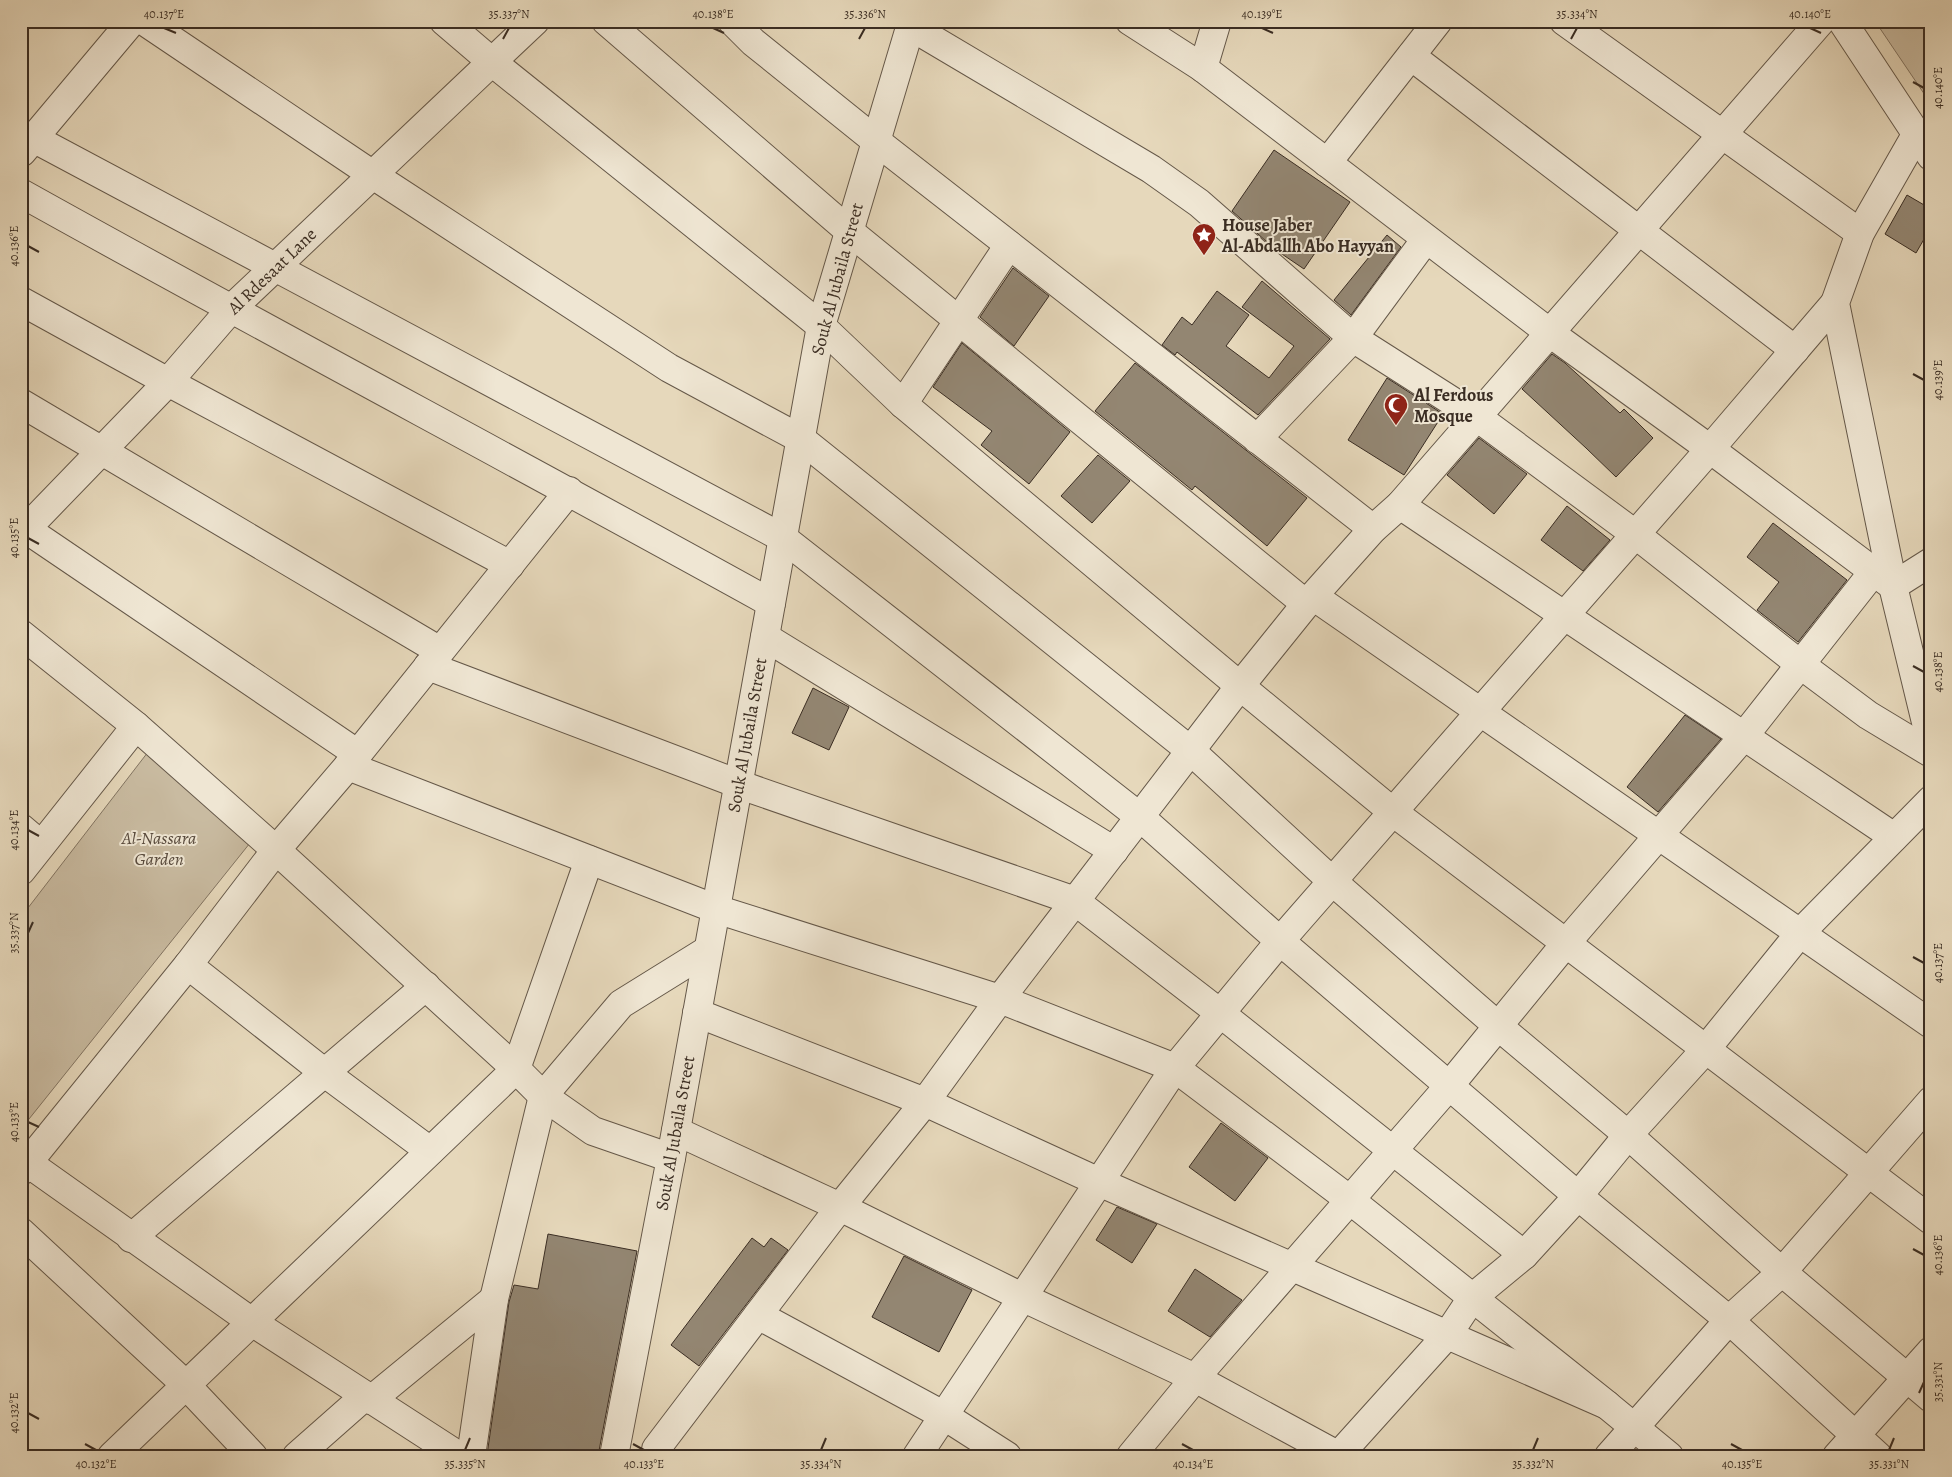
<svg xmlns="http://www.w3.org/2000/svg" width="1952" height="1477" font-family="Alegreya,serif">
<style>
.green{fill:#c9bba1;stroke:#827462}
.building{fill:#938672;stroke:#3a2d23}
.lines{fill:none;stroke-linecap:round;stroke-linejoin:round}
.minor-casing{stroke:#655849;stroke-width:30}
.path{stroke:#3a2d23;stroke-width:3;stroke-dasharray:1 2.5;stroke-linecap:butt}
.minor{stroke:#efe6d3;stroke-width:28}
.ticks{fill:none;stroke:#3a2d23;stroke-width:2}
.labels{text-anchor:middle;stroke-width:4;stroke-linejoin:round;paint-order:stroke}
.poi-label{font-size:18px;font-weight:bold;fill:#3a2d23;stroke:#efe6d3;text-anchor:start}
.street-label{font-size:18px;fill:#3a2d23;stroke:#efe6d3}
.park-label{font-size:18px;font-style:italic;fill:#57493c;stroke:#efe6d3}
.neatline{fill:none;stroke:#3a2d23;stroke-width:2}
.ticks-label{font-size:12px;text-anchor:middle;fill:#3a2d23}
</style>
<rect width="100%" height="100%" fill="#e6d8bb"/>
<filter id="stains"><feTurbulence type="fractalNoise" baseFrequency=".004" numOctaves="4"/><feColorMatrix values="0 0 0 0 .2 0 0 0 0 .09 0 0 0 0 .02 0 0 0 .5 -.17"/></filter>
<radialGradient id="worn" r=".72"><stop offset=".6" stop-color="#630" stop-opacity="0"/><stop offset="1" stop-color="#630" stop-opacity=".3"/></radialGradient>
<g class="green">
<path d="M1875,21H1931V104Z"/>
<path d="M148,752L254,838L21,1129V917Z"/>
</g>
<g class="building">
<path d="M1274,150L1350,202L1304,269L1276,250L1232,211Z"/>
<path d="M1907,195L1931,209V227L1916,253L1885,234Z"/>
<path d="M1387,235L1401,247L1351,315L1334,300Z"/>
<path d="M1013,268L1049,296L1014,346L980,317Z"/>
<path d="M1262,281L1330,339L1258,415L1177,352L1175,355L1162,345L1182,317L1192,325L1217,291L1249,315L1226,346L1269,378L1294,346L1242,307Z"/>
<path d="M962,343L1070,432L1029,484L981,445L992,431L933,387Z"/>
<path d="M1552,354L1565,363L1620,413L1624,409L1653,438L1616,477L1586,448L1522,389Z"/>
<path d="M1135,363L1307,498L1267,546L1195,486L1192,490L1095,411Z"/>
<path d="M1387,378L1443,414L1404,475L1348,440Z"/>
<path d="M1479,438L1527,474L1494,514L1447,475Z"/>
<path d="M1098,455L1130,481L1092,523L1061,496Z"/>
<path d="M1567,506L1610,540L1583,571L1541,540Z"/>
<path d="M1773,523L1847,580L1798,642L1757,610L1779,582L1747,557Z"/>
<path d="M813,688L849,707L829,750L792,733Z"/>
<path d="M1685,715L1721,739L1658,812L1627,787Z"/>
<path d="M1221,1123L1268,1158L1235,1201L1189,1167Z"/>
<path d="M1117,1207L1157,1224L1132,1263L1096,1240Z"/>
<path d="M548,1234L637,1251L598,1456L487,1455L509,1302L514,1285L538,1289Z"/>
<path d="M752,1238L764,1247L771,1238L788,1250L699,1366L671,1345Z"/>
<path d="M904,1256L972,1290L939,1352L872,1317Z"/>
<path d="M1195,1269L1242,1300L1210,1337L1168,1311Z"/>
</g>
<g class="lines">
<g class="minor-casing">
<g id="minor">
<path d="M144,21L373,175L669,368L801,439L1191,751L1332,881L1498,1026L1628,1135L1782,1272L1931,1398"/>
<path d="M444,21L492,62L821,326L903,404L1240,686L1393,812L1931,1220"/>
<path d="M606,21L849,231L1306,604"/>
<path d="M732,21L753,42L876,141L1373,529"/>
<path d="M907,21L910,26L1151,169L1199,203L1353,338L1477,417L1635,534L1801,665L1868,715L1931,753"/>
<path d="M1130,21L1203,68L1550,333L1710,449L1893,586L1931,562"/>
<path d="M1564,21L1860,233"/>
<path d="M1842,21L1931,156"/>
<path d="M1411,56L1795,350"/>
<path d="M1203,68L1217,21"/>
<path d="M1916,135L1860,233L1835,303L1893,586L1931,743"/>
<path d="M33,138L783,538L1140,817L1280,941L1578,1196L1729,1320L1878,1456"/>
<path d="M22,152L132,21"/>
<path d="M1327,163L1438,21"/>
<path d="M21,193C270,332 522,465 771,603"/>
<path d="M21,301L168,382L510,565"/>
<path d="M21,403L440,651"/>
<path d="M903,404L1009,245"/>
<path d="M1257,439L1353,338L1426,239"/>
<path d="M1400,505L1894,837"/>
<path d="M26,529L358,754"/>
<path d="M21,534L168,382L230,310L535,21"/>
<path d="M1313,596L1931,1024"/>
<path d="M21,634L136,726L276,850L516,1069L543,1096L593,1131L671,1158"/>
<path d="M765,637L1114,851"/>
<path d="M428,666L749,788L1075,901L1220,1013L1524,1255L1472,1298L1448,1334L1338,1456"/>
<path d="M348,766L716,909L1000,999L1175,1068L1350,1200L1607,1405"/>
<path d="M21,828L41,845"/>
<path d="M21,871L136,726"/>
<path d="M188,965L325,1073L430,1151"/>
<path d="M697,1013L925,1102L1099,1182L1607,1405L1669,1456"/>
<path d="M676,1131L840,1207L1022,1297L1195,1378L1339,1456"/>
<path d="M28,1163L252,1322L459,1456"/>
<path d="M21,1171L188,965L276,850L348,766L569,491"/>
<path d="M21,1232L186,1385L253,1456"/>
<path d="M131,1238L426,986"/>
<path d="M1524,1255L1578,1196L1628,1135L1706,1049L1800,933L1931,800"/>
<path d="M758,1315L943,1415L1007,1456"/>
<path d="M371,1400L494,1299"/>
<path d="M656,1449L840,1207L925,1102L1000,999L1240,686L1306,604L1373,529L1400,505L1821,21"/>
<path d="M112,1456L516,1069L589,860"/>
<path d="M297,1456L365,1396"/>
<path d="M471,1456L494,1299L543,1096L621,1004L708,950"/>
<path d="M614,1456L671,1158L821,326L912,21"/>
<path d="M917,1456L1175,1068L1280,941L1710,449L1835,303"/>
<path d="M1131,1456L1195,1378L1449,1086L1566,943L1744,736L1874,571"/>
<path d="M1609,1456L1729,1320L1782,1272L1931,1101"/>
<path d="M1837,1456L1931,1351"/>
</g>
</g>
<path class="path" d="M1923,21L1931,32"/>
<use href="#minor" class="minor"/>
</g>
<path class="ticks" d="M164,28L176,33M713,28L724,33M1262,28L1273,33M1810,28L1821,33M503,39L509,28M859,39L865,28M1571,39L1577,28M1913,82L1924,88M28,246L39,252M1913,374L1924,380M28,538L39,544M1913,666L1924,672M28,830L39,836M28,933L33,922M1913,957L1924,963M28,1122L39,1127M1913,1249L1924,1255M1919,1393L1924,1382M28,1413L39,1419M85,1444L96,1450M633,1444L644,1450M1182,1444L1193,1450M1731,1444L1742,1450M465,1450L470,1438M821,1450L826,1438M1533,1450L1538,1438M1889,1450L1894,1438"/>
<defs>
<g id="sight-pin" transform="scale(1.25)"><path d="M0 17L-7.5 6A9.5 9.5 0 1 1 7.5 6Z" fill="#8f2418" stroke="#efe6d3"/><path d="M0-6L1.8-2.2L6-1.7L2.9 1.2L3.7 5.4L0 3.3L-3.7 5.4L-2.9 1.2L-6-1.7L-1.8-2.2Z" fill="#fff"/></g>
<g id="mosque-pin" transform="scale(1.25)"><path d="M0 17L-7.5 6A9.5 9.5 0 1 1 7.5 6Z" fill="#8f2418" stroke="#efe6d3"/><path d="M3.5-4.9A6 6 0 1 0 3.5 4.9A5 5 0 1 1 3.5-4.9Z" fill="#fff"/></g>
</defs>
<g fill-rule="evenodd">
<use href="#sight-pin" x="1204" y="235"/>
<use href="#mosque-pin" x="1396" y="405"/>
</g>
<g class="labels">
<g class="poi-label">
<text x="1222" y="231">House Jaber<tspan x="1222" dy="21">Al-Abdallh Abo Hayyan</tspan></text>
<text x="1414" y="401">Al Ferdous<tspan x="1414" dy="21">Mosque</tspan></text>
</g>
<g class="street-label">
<text transform="translate(272 271) rotate(-44)" y="6">Al Rdesaat Lane</text>
<text transform="translate(837 279) rotate(-75)" y="6">Souk Al Jubaila Street</text>
<text transform="translate(747 735) rotate(-80)" y="6">Souk Al Jubaila Street</text>
<text transform="translate(675 1133) rotate(-80)" y="6">Souk Al Jubaila Street</text>
</g>
<g class="park-label">
<text x="159" y="844">Al-Nassara<tspan x="159" dy="21">Garden</tspan></text>
</g>
</g>
<rect width="1952" height="1477" fill="none" stroke="#e6d8bb" stroke-width="55"/>
<rect x="28" y="28" width="1896" height="1422" class="neatline"/>
<g class="ticks-label">
<text x="164" y="18">40.137°E</text>
<text x="509" y="18">35.337°N</text>
<text x="713" y="18">40.138°E</text>
<text x="865" y="18">35.336°N</text>
<text x="1262" y="18">40.139°E</text>
<text x="1577" y="18">35.334°N</text>
<text x="1810" y="18">40.140°E</text>
<text transform="translate(1938 88) rotate(-90)" y="4">40.140°E</text>
<text transform="translate(14 246) rotate(-90)" y="4">40.136°E</text>
<text transform="translate(1938 380) rotate(-90)" y="4">40.139°E</text>
<text transform="translate(14 538) rotate(-90)" y="4">40.135°E</text>
<text transform="translate(1938 672) rotate(-90)" y="4">40.138°E</text>
<text transform="translate(14 830) rotate(-90)" y="4">40.134°E</text>
<text transform="translate(14 933) rotate(-90)" y="4">35.337°N</text>
<text transform="translate(1938 963) rotate(-90)" y="4">40.137°E</text>
<text transform="translate(14 1122) rotate(-90)" y="4">40.133°E</text>
<text transform="translate(1938 1255) rotate(-90)" y="4">40.136°E</text>
<text transform="translate(1938 1382) rotate(-90)" y="4">35.331°N</text>
<text transform="translate(14 1413) rotate(-90)" y="4">40.132°E</text>
<text x="96" y="1468">40.132°E</text>
<text x="465" y="1468">35.335°N</text>
<text x="644" y="1468">40.133°E</text>
<text x="821" y="1468">35.334°N</text>
<text x="1193" y="1468">40.134°E</text>
<text x="1533" y="1468">35.332°N</text>
<text x="1742" y="1468">40.135°E</text>
<text x="1889" y="1468">35.331°N</text>
</g>
<rect width="100%" height="100%" filter="url(#stains)"/>
<rect width="100%" height="100%" fill="url(#worn)"/>
</svg>
